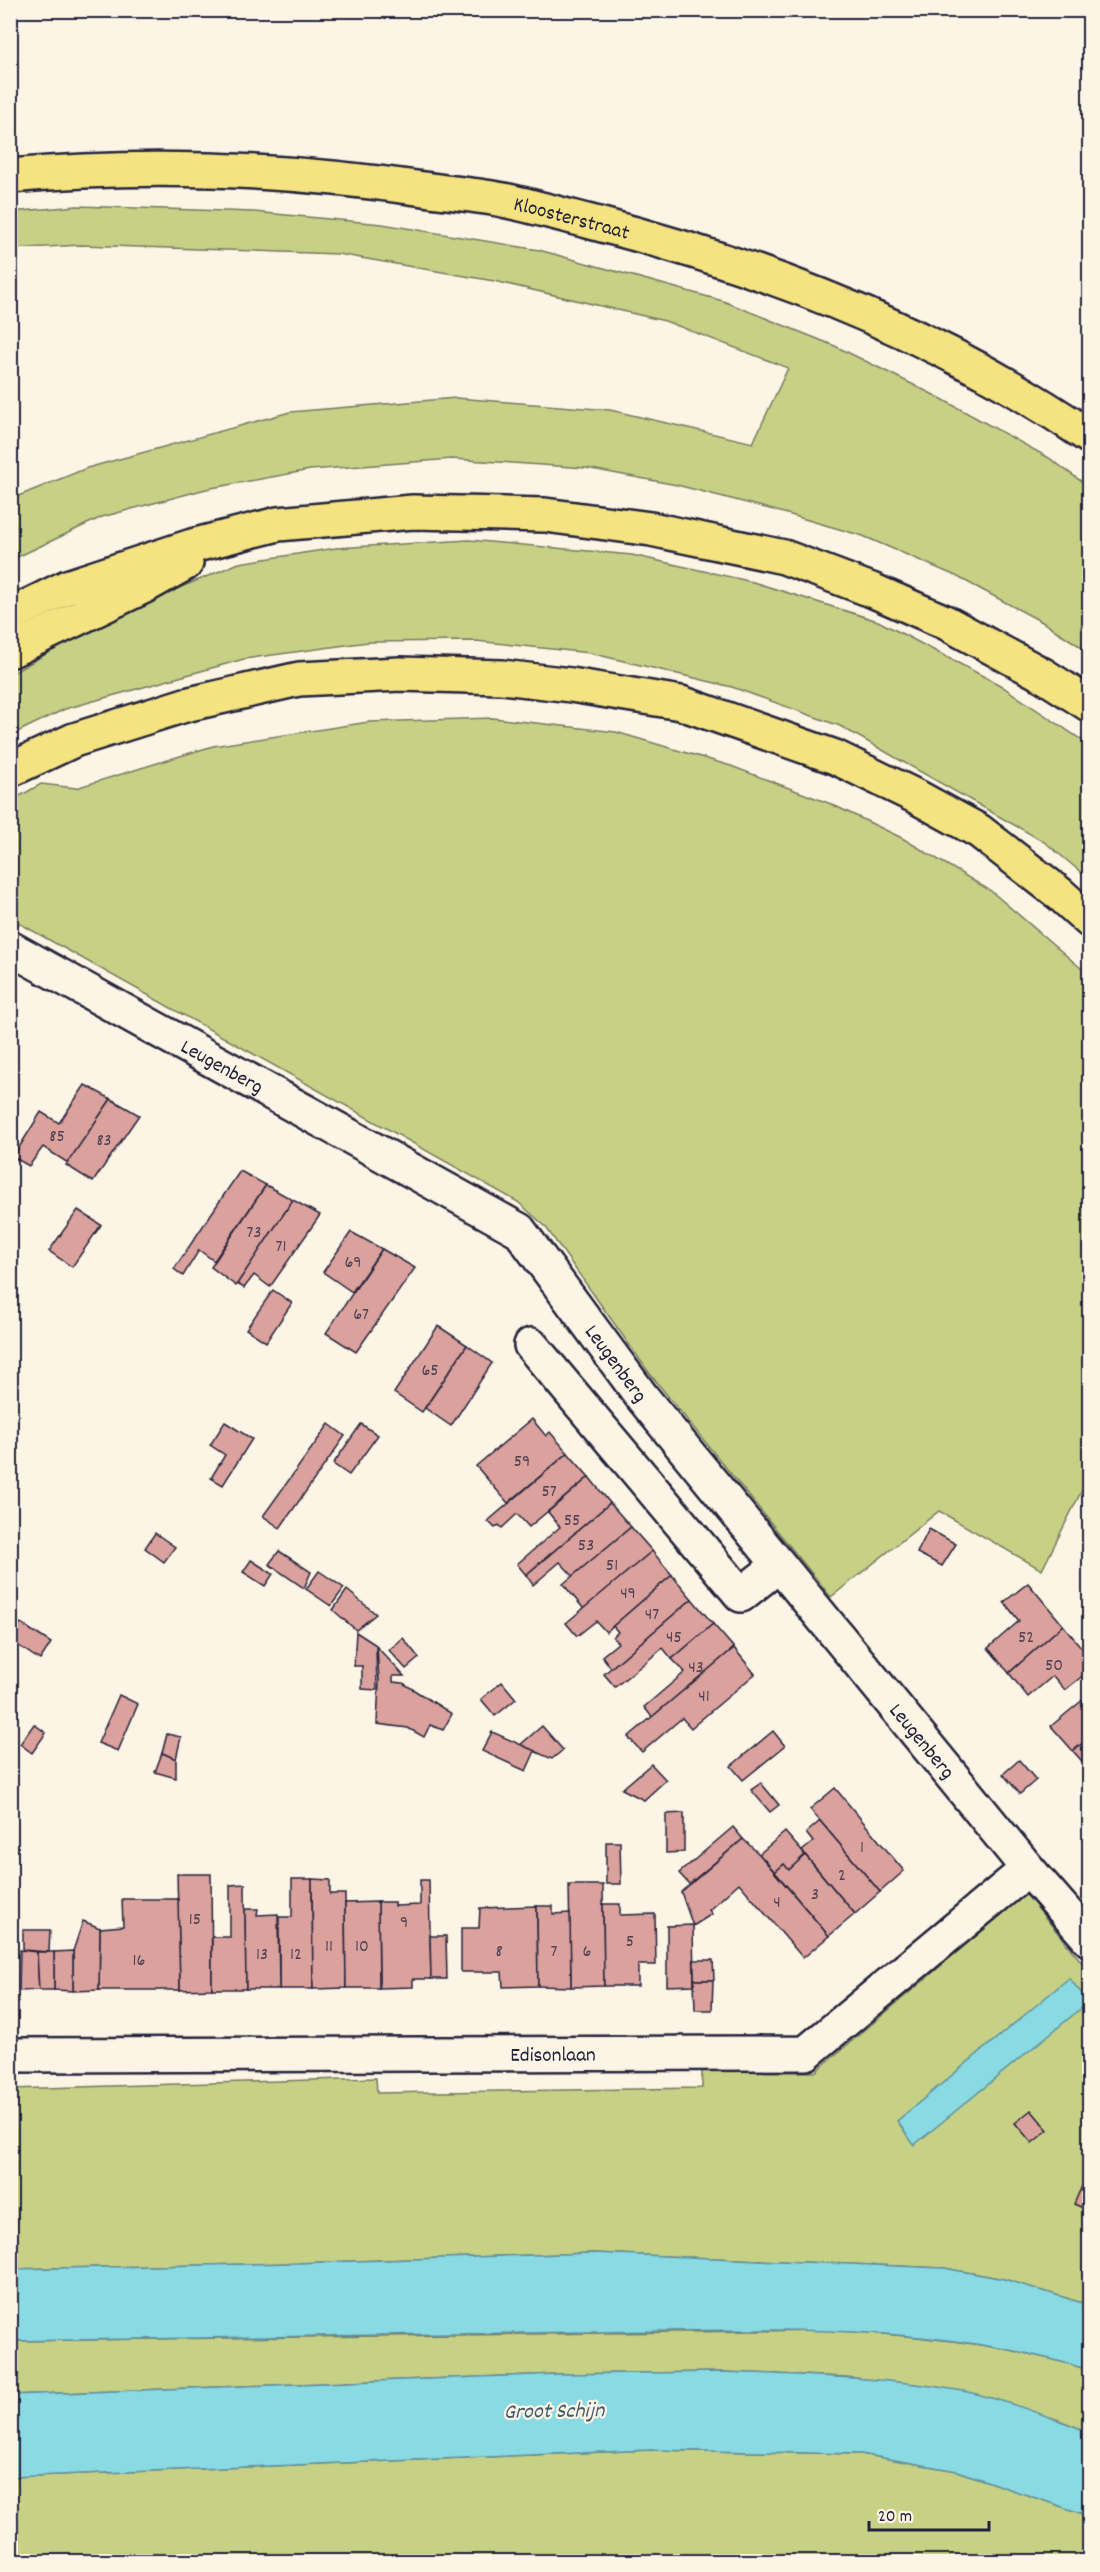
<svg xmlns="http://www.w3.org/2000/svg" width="1100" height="2572" font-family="Dekko,sans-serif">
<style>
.green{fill:#c7d185;stroke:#747a60;stroke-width:1.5}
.water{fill:#89dae2;stroke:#60909f;stroke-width:1.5}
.building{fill:#dba19d;stroke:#22223b;stroke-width:1.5}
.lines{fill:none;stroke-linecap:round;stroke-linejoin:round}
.minor-casing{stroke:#22223b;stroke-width:38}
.major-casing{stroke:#22223b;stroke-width:38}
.highway-casing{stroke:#22223b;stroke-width:38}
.minor{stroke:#fcf5e5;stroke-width:33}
.major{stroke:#f5e382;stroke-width:33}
.highway{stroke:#f5e382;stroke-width:33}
.labels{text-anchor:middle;stroke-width:4.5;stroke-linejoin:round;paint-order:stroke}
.number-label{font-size:18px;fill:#504254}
.street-label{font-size:21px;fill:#22223b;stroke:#fcf5e5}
.water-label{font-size:22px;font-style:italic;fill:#41596d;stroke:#fcf5e5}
</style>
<rect width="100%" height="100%" fill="#fcf5e5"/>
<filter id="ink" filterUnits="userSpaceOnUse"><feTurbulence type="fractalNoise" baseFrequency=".0167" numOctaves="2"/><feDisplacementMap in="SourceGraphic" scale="12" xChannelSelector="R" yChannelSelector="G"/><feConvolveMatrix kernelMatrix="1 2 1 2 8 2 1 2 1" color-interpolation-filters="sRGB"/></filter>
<g filter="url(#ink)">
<g class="green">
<path d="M77,206L254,212L382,224L539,250L723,301L835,346L940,398L1049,458L1089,487V652L1044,623L956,576L863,536L770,509L677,485L586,468L452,459L310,470L206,489L102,517L11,560V499L87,468L290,412L456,398L610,410L753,443L788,368L665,321L494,281L338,254L81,245L11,249V212Z"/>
<path d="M469,540L632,555L753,582L878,621L1000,685L1089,745V879L1046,843L840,726L732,687L590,653L476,641L368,642L244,659L65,709L11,735V674L112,616L239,563L336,548Z"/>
<path d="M493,718L616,732L731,766L831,804L902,838L991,891L1089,975V1476L1042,1570L939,1511L831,1597L650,1374L545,1226L518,1202L19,923L13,932L11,931V801L41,784L76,788L213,746L369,722Z"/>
<path d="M1026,1894L1089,1971V2305L1004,2279L944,2268L593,2253L296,2263L11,2269L10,2089L376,2078L377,2093L702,2088V2071L815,2072Z"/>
<path d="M827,2330C918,2336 1003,2343 1089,2370V2432L1056,2419L964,2392L847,2377L724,2372L559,2374L11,2395L10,2341Z"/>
<path d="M651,2450L861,2454L957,2471L1089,2516V2561H11L10,2477Z"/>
</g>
<g class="water">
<path d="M1069,1978L1089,2002L914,2145L897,2121Z"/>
<path d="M593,2253L944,2268L1004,2279L1089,2305V2370C927,2319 755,2331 587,2332C395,2335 203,2337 11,2341V2269L296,2263Z"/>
<path d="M724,2372C804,2375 884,2377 963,2391C1003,2399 1051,2417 1089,2432V2516L957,2471L861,2454L651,2450L11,2477V2395L559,2374Z"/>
</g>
<g class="building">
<path d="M85,1085L111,1099L68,1163L43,1147L29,1166L13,1157L41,1112L59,1123Z"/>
<path d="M111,1099L139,1115L93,1182L66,1165Z"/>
<path d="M240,1171L266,1185L214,1261L199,1250L183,1276L174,1269Z"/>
<path d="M266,1185L293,1200L236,1286L211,1267Z"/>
<path d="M293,1200L320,1215L270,1287L254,1275L244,1288L237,1284Z"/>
<path d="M78,1210L101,1225L72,1267L49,1251Z"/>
<path d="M351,1232L382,1249L352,1292L323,1272Z"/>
<path d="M382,1249L415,1268L356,1352L326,1333Z"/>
<path d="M273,1290L292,1303L266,1342L246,1329Z"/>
<path d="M438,1326L467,1345L422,1412L394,1393Z"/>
<path d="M467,1345L492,1363L451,1426L425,1408Z"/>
<path d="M532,1419L546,1436L550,1432L568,1453L508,1503L476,1466Z"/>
<path d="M225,1422L252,1439L223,1485L211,1478L225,1455L210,1445Z"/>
<path d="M329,1424L345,1436L280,1528L263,1516Z"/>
<path d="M361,1424L378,1435L349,1475L333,1464Z"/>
<path d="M568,1453L589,1477L529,1527L517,1514L502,1528L499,1525L495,1528L488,1521Z"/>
<path d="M589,1477L610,1503L526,1575L517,1564L560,1527L548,1512Z"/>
<path d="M610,1503L631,1527L573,1576L560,1562L533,1585L526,1575Z"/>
<path d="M631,1527L652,1551L584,1609L563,1584Z"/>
<path d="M929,1529L956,1544L942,1566L917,1553Z"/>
<path d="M155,1533L175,1547L164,1562L145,1548Z"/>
<path d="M279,1551L311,1572L304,1588L269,1564Z"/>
<path d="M652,1551L672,1575L606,1632L596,1621L577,1636L566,1623Z"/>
<path d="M251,1560L273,1574L265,1586L243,1572Z"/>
<path d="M319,1571L344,1588L331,1606L306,1589Z"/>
<path d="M672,1575L692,1599L611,1668L602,1656L618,1643L613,1637L618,1632L613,1626Z"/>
<path d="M1028,1583L1063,1625L1009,1673L988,1648L1019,1621L1004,1602Z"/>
<path d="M347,1590L376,1614L356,1630L333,1610Z"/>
<path d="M692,1599L713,1624L672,1659L663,1648L615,1687L604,1674Z"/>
<path d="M20,1623L51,1643L40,1660L10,1640Z"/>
<path d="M713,1624L734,1648L652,1717L644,1707L685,1672L672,1659Z"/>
<path d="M1063,1625L1090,1658V1670L1065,1690L1053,1676L1028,1697L1009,1673Z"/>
<path d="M356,1632L376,1645L377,1690L362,1689V1666H354Z"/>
<path d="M403,1638L419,1658L406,1669L389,1650Z"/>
<path d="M377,1647L404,1676H393V1682L403,1683L452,1714L443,1730L430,1725L424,1737L408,1728L377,1724L379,1681Z"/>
<path d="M734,1648L755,1674L691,1728L682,1718L642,1752L628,1737Z"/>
<path d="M502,1682L516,1699L495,1716L481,1699Z"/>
<path d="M1090,1694V1737L1073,1751L1051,1726Z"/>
<path d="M119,1695L138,1704L118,1751L98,1743Z"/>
<path d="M34,1724L46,1733L32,1753L20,1744Z"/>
<path d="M542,1726L563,1750L552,1759L520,1745Z"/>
<path d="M773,1731L785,1746L743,1780L731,1766Z"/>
<path d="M492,1732L535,1751L526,1771L482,1751Z"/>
<path d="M167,1734L181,1737L176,1759L162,1753Z"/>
<path d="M1090,1737V1770L1073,1751Z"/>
<path d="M162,1753L176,1759V1778L155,1772Z"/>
<path d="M1019,1760L1036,1780L1020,1794L1003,1774Z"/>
<path d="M651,1764L666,1780L644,1800L622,1789Z"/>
<path d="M761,1783L779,1805L770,1812L751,1790Z"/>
<path d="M835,1788L904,1871L880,1892L810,1809Z"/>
<path d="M684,1813V1852L666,1853V1814Z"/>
<path d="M820,1821L880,1892L855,1914L802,1851L813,1842L806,1833Z"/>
<path d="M733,1827L743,1839L689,1884L679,1873Z"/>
<path d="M785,1832L805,1855L789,1870L784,1864L775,1872L759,1854Z"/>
<path d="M743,1839L759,1854L829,1936L803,1958L739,1883L709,1910L712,1914L693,1926L681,1892Z"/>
<path d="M606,1842H620L621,1884H606Z"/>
<path d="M805,1855L855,1914L829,1936L775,1872L784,1864L789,1870Z"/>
<path d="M177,1874H211L212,1989L180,1990Z"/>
<path d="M292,1879H312L313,1989H279V1917H292Z"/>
<path d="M312,1879L330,1880V1894H345L346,1988L313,1989Z"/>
<path d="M420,1880H429L431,1979H413V1987L379,1988L378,1902H395V1906L420,1905Z"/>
<path d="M245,1884L246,1989H212V1937H230V1885Z"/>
<path d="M569,1885H603L604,1986L571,1987Z"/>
<path d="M122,1899H178L180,1990H99L100,1928L123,1926Z"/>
<path d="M378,1902L379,1988H346L345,1903Z"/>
<path d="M603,1904H620V1915L655,1914L656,1965H638V1986H604Z"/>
<path d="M537,1906L538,1986L503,1987L502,1972H461V1928H479L480,1908Z"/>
<path d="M537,1906H553V1914L570,1913L571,1987L538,1986Z"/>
<path d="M245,1909H258L257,1915L278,1914L279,1989H246Z"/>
<path d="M83,1921L100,1928L99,1990L73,1991V1951Z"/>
<path d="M693,1925L694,1985L667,1986V1926Z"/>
<path d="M23,1930H50L49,1952L23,1950Z"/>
<path d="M430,1936H446L447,1979H431Z"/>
<path d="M20,1950L37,1952L39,1990L19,1991Z"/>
<path d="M73,1951V1991L54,1990V1952Z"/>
<path d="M37,1952H54V1990H39Z"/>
<path d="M694,1960H713L714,1980H694Z"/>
<path d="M694,1980H713L712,2010H695Z"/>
<path d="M1031,2110L1048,2130L1032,2143L1015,2123Z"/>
<path d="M1085,2179L1090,2183V2211L1074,2204Z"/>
</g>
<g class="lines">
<g class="minor-casing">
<g id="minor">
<path id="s1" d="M10,948L519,1230L642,1397L1028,1869L1090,1940"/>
<path d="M531,1345L741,1595L779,1565"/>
<path id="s2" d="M10,2055L806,2053L1028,1869"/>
</g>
</g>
<g class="major-casing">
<g id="major">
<path id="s3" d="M10,176C149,163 287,169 424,189C450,193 477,195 503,200C533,206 562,215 591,222C766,267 940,334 1090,437"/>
</g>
</g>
<g class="highway-casing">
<g id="highway">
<path d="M10,615L67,587L192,546L278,524L413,512L545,515L651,529L784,557L874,591L945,622L1043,675L1090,705"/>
<path d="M10,651L147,585L186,563"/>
<path d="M10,770L74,740L185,705L299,679L400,674L502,677L571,685L681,703L835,757L917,797L979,831L1060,894L1090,921"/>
</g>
</g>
<use href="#minor" class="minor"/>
<use href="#major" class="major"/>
<use href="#highway" class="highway"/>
</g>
</g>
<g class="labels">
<g class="number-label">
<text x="57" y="1141">85</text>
<text x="104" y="1145">83</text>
<text x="254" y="1237">73</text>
<text x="281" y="1251">71</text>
<text x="353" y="1267">69</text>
<text x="361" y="1319">67</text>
<text x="430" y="1375">65</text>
<text x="522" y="1466">59</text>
<text x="549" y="1496">57</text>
<text x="572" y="1525">55</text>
<text x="586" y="1550">53</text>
<text x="612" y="1570">51</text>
<text x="628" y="1598">49</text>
<text x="652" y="1619">47</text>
<text x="674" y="1642">45</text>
<text x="1026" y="1642">52</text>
<text x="1054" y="1670">50</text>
<text x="696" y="1672">43</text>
<text x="704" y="1701">41</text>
<text x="862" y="1852">1</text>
<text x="842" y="1880">2</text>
<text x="815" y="1899">3</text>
<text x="777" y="1907">4</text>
<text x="195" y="1924">15</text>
<text x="404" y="1927">9</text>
<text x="630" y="1946">5</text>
<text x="329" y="1951">11</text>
<text x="362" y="1951">10</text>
<text x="499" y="1956">8</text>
<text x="554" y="1956">7</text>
<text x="587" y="1956">6</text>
<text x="262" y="1959">13</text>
<text x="296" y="1959">12</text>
<text x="139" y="1965">16</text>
</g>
<g class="street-label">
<text dy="7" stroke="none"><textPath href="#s3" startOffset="566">Kloosterstraat</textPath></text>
<text dy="7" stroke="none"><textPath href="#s1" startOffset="243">Leugenberg</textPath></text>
<text dy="7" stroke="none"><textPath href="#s1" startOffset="747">Leugenberg</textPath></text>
<text dy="7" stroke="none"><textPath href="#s1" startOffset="1233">Leugenberg</textPath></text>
<text dy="7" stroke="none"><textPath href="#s2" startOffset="543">Edisonlaan</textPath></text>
</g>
<g class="water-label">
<text transform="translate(554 2409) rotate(-1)" y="8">Groot Schijn</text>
</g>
</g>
<rect width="1100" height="2572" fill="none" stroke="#fcf5e5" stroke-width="36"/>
<rect x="18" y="18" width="1064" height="2536" fill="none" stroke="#22223b" stroke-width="2" filter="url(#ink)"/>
<path d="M869 2521v9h120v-9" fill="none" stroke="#22223b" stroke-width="3"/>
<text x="878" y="2521" font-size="18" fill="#22223b" stroke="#fcf5e5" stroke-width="4.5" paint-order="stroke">20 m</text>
</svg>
